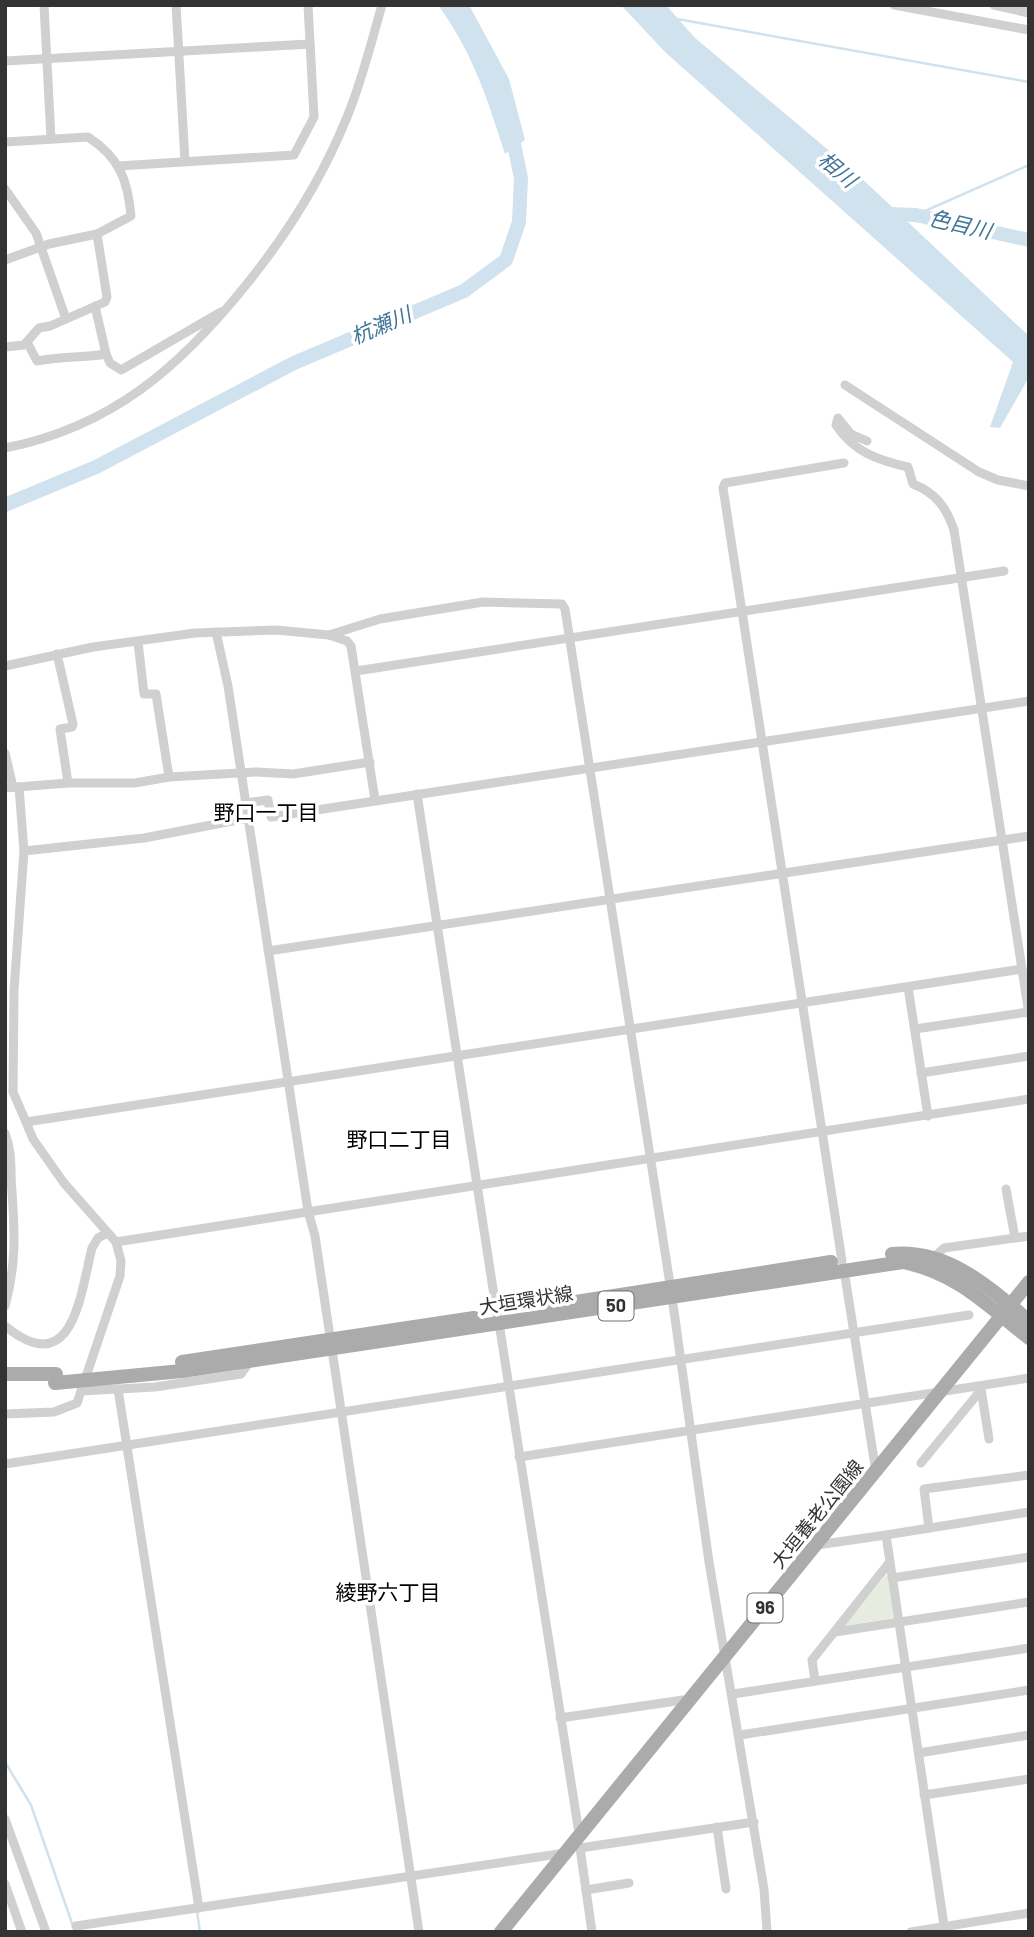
<svg xmlns="http://www.w3.org/2000/svg" width="1034" height="1937" font-family="Barlow,'Noto Sans JP',sans-serif">
<style>
.green{fill:#e6ecdf}
.water{fill:#cfe2ee}
.lines{fill:none;stroke-linecap:round;stroke-linejoin:round}
.stream{stroke:#cfe2ee;stroke-width:2.5}
.river{stroke:#cfe2ee;stroke-width:14}
.street{stroke:#d0d0d0;stroke-width:9}
.primary{stroke:#ababab;stroke-width:14}
.primary-bridge{stroke:#ababab;stroke-width:14}
.labels{text-anchor:middle;stroke-width:7;stroke-linejoin:round;paint-order:stroke}
.shield{fill:#fff;stroke:#707070;stroke-width:2}
.shield-label{font-size:18px;font-weight:bold;fill:#333}
.street-label{font-size:19px;fill:#333;stroke:#fff}
.water-label{font-size:21px;font-style:italic;fill:#3f7597;stroke:#fff}
.neighbourhood-label{font-size:21px;fill:#000;stroke:#fff}
</style>
<rect width="100%" height="100%" fill="#fff"/>
<path class="green" d="M887,1574L894,1618L844,1626Z"/>
<g class="water">
<path d="M438,5H469L509,79L525,140L505,154C488,100 472,51 438,5Z"/>
<path d="M621,5H666L694,37L858,175L1029,336V377L1000,428L990,427L1013,362L665,52Z"/>
</g>
<g class="lines">
<g class="stream">
<path d="M677,19L1029,82"/>
<path d="M916,215L1029,165"/>
<path d="M5,1762L31,1805L75,1932"/>
<path d="M197,1911L200,1932"/>
</g>
<g class="river">
<path d="M890,214L916,215L1029,240"/>
<path d="M5,505L96,467L294,363L464,291L506,260L519,222L521,178L511,130"/>
</g>
<g class="street">
<path d="M44,5L51,139"/>
<path d="M176,5L185,161"/>
<path d="M894,5L1029,30"/>
<path d="M994,5L1029,13"/>
<path d="M1028,5L1029,6"/>
<path d="M5,61L310,44"/>
<path d="M5,142L88,137C119,157 128,180 131,216L97,234"/>
<path d="M118,166L294,155L314,117L308,5"/>
<path d="M5,189L36,233L66,319"/>
<path d="M5,260L49,244L97,234L107,297L105,302L50,326L39,328L24,345L5,347"/>
<path d="M27,342L37,361C61,356 82,358 106,354L95,306"/>
<path d="M106,354L110,363L121,370L221,312"/>
<path d="M845,385L979,472L998,480L1029,486"/>
<path d="M867,441L851,434L838,418L836,425C854,452 877,460 908,467L913,484C936,493 946,507 954,530L1029,1014"/>
<path d="M5,448C112,427 180,367 246,285C288,233 322,179 347,117C362,81 371,43 382,5"/>
<path d="M216,632L228,686L308,1211L315,1236L419,1932"/>
<path d="M329,635L347,641L351,646L375,800"/>
<path d="M138,642L144,694H156L169,777"/>
<path d="M57,654L73,724L72,727L60,729L68,783"/>
<path d="M5,666L93,647L195,633L276,630L329,635L380,619L483,602L562,604L565,609L672,1297L709,1562L764,1889L767,1932"/>
<path d="M356,671L1004,571"/>
<path d="M5,753L13,787"/>
<path d="M19,787L24,851"/>
<path d="M5,788L68,783H135L169,777L256,772L293,774L370,762"/>
<path d="M417,794L497,1315"/>
<path d="M246,803L268,800L271,817L1029,701"/>
<path d="M248,818L144,838L24,851L14,990L13,1092L26,1122L1022,969"/>
<path d="M268,951L1029,836"/>
<path d="M908,987L928,1116"/>
<path d="M915,1029L1028,1012"/>
<path d="M921,1073L1029,1056"/>
<path d="M5,1133C13,1154 10,1171 12,1192C15,1233 16,1267 5,1306"/>
<path d="M1006,1189L1015,1238"/>
<path d="M116,1242L1029,1099"/>
<path d="M934,1257L944,1248L1029,1236"/>
<path d="M842,1261L723,488L725,483L844,463"/>
<path d="M844,1270L876,1472"/>
<path d="M499,1323L578,1827L582,1833"/>
<path d="M5,1326C73,1381 80,1296 92,1248L98,1238L107,1233"/>
<path d="M118,1389L199,1908"/>
<path d="M981,1389L989,1439"/>
<path d="M81,1391L155,1387L241,1374L248,1364"/>
<path d="M5,1414L54,1412L77,1403L120,1276L121,1261L116,1242L64,1183L33,1139L26,1122"/>
<path d="M519,1457L1029,1378"/>
<path d="M921,1463L981,1390"/>
<path d="M5,1464L969,1315"/>
<path d="M929,1528L924,1489L1029,1475"/>
<path d="M817,1545L886,1535"/>
<path d="M892,1578L1029,1557"/>
<path d="M835,1632L1029,1602"/>
<path d="M815,1681L812,1660L889,1563"/>
<path d="M733,1694L1029,1648"/>
<path d="M560,1718L683,1700L690,1702"/>
<path d="M740,1735L1029,1690"/>
<path d="M919,1753L1029,1735"/>
<path d="M924,1795L1029,1779"/>
<path d="M5,1819L46,1932"/>
<path d="M717,1827L726,1889"/>
<path d="M573,1843L580,1848L754,1822"/>
<path d="M580,1848L592,1932"/>
<path d="M5,1884L22,1932"/>
<path d="M586,1890L629,1883"/>
<path d="M76,1926L565,1853"/>
<path d="M911,1932L1029,1913"/>
<path d="M945,1932L886,1535L1029,1512"/>
</g>
<g class="primary">
<path d="M892,1254C948,1249 989,1287 1029,1321"/>
<path d="M550,1306L831,1262"/>
<path d="M182,1362L474,1318"/>
<path d="M182,1371L903,1262C957,1273 987,1305 1029,1338"/>
<path d="M5,1374H56"/>
<path d="M501,1932L1029,1282"/>
</g>
<path class="primary-bridge" d="M55,1383L182,1371"/>
</g>
<g class="labels">
<g class="shield">
<rect x="598.5" y="1291.5" width="35" height="29" rx="5"/>
<rect x="747.5" y="1593.5" width="35" height="29" rx="5"/>
</g>
<g class="shield-label">
<text x="616" y="1312">50</text>
<text x="765" y="1614">96</text>
</g>
<g class="street-label">
<text transform="translate(526 1300) rotate(-9)" y="7">大垣環状線</text>
<text transform="translate(817 1514) rotate(-51)" y="7">大垣養老公園線</text>
</g>
<g class="water-label">
<text transform="translate(837 170) rotate(40)" y="7">相川</text>
<text transform="translate(960 225) rotate(13)" y="7">色目川</text>
<text transform="translate(381 326) rotate(-23)" y="7">杭瀬川</text>
</g>
<g class="neighbourhood-label">
<text x="266" y="820">野口一丁目</text>
<text x="399" y="1147">野口二丁目</text>
<text x="388" y="1600">綾野六丁目</text>
</g>
</g>
<rect width="1034" height="1937" fill="none" stroke="#333333" stroke-width="14"/>
</svg>
